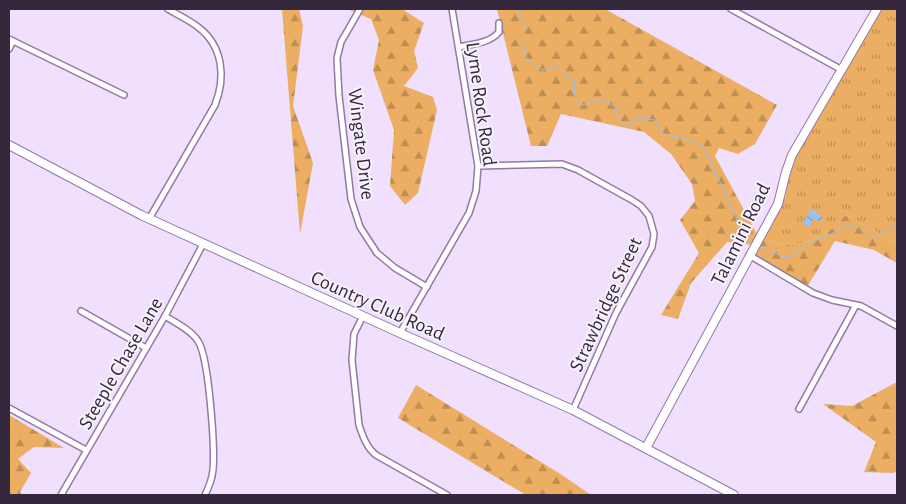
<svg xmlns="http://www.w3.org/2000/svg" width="906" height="504" font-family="'Alegreya Sans',sans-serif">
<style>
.grass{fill:url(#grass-tufts)}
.forest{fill:url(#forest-firs)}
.water{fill:url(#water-waves)}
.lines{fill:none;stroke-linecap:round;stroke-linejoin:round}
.stream{stroke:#97c3f2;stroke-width:1}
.street-casing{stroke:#9379a5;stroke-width:8}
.secondary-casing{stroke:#9379a5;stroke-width:10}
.street{stroke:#fff;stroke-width:5}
.secondary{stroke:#fff;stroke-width:8}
.labels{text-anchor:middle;stroke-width:4;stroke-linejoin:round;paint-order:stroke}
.street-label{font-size:20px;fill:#34293c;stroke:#f7f2fc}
</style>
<defs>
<pattern id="grass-tufts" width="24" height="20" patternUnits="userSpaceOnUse" patternTransform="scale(1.25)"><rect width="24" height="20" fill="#ebae62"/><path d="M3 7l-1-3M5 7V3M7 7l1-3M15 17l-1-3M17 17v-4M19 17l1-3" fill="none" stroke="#bf8e52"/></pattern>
<pattern id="forest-firs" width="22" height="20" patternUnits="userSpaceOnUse" patternTransform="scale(1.25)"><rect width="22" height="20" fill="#ebae62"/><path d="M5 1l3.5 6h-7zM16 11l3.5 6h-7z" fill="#bf8e52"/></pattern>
<pattern id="water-waves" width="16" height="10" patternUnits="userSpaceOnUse" patternTransform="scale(1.25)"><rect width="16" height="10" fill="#97c3f2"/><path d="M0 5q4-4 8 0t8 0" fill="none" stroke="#7c9ec5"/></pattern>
</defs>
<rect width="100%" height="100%" fill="#f0e0fd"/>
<path class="grass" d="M881,9H897V243L846,215L824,236L791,246L759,238L785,198L792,164Z"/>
<g class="forest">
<path d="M282,9H299L303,26L293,106L313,163L300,234Z"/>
<path d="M347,9H402L424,23L414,51L418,68L404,86L433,97L437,110L418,193L405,205L390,186L394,130L373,70L379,40L371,19Z"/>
<path d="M497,9H605L777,105L755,144L738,154L719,148L715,156L759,238L791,246L824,236L846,215L897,243V263L874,250L835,241L807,287L749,256L754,245L727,242L691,283L678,319L661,315L699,253L680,220L695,201L692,184L671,154L644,132L561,114L547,146H531Z"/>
<path d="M897,382V470L894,473L864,472L876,442L823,404L852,406Z"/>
<path d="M416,385L562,475L591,495H526L398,418Z"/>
<path d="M9,415L64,448L34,447L18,459L31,473L20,492L22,495H9Z"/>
</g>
<path class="water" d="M811,209L823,217L820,222L814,218L809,228L803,223Z"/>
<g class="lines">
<g class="stream">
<path d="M518,9L524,24L523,44L527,60L542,70L557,66L575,83C574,93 573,101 584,105C598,98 603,97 616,108C619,121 617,122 631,125L636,119L642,118L655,120L661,131L666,135L684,138L701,145L707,154L736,217L741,232L745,237L752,241"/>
<path d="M762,246L783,257L791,256L814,241L832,234L845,225L859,228L870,236H877L897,225"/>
</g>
<g class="street-casing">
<g id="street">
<path d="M360,9L341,42L337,58L339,96L351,199L360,227L377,253L395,268L427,287"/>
<path d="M731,9L842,70"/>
<path d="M9,39L124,95"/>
<path d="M459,47C473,44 490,43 499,32V23"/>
<path d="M9,49L13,41"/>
<path d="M478,166L562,164L578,170L632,200L641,206L649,216L654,234L652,247L616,313L573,410"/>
<path d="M149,219L215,105C226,77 223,46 198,27C189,20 178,15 168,9"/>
<path d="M749,255L813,293L832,300L861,306L897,326"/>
<path d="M81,311L146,348"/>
<path d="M165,316C176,323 191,330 198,341C209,357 215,448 213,470C212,479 209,487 205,495"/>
<path d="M363,316L354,334L352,360L359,425C363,437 367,448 376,455L447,495"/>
<path d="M400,333L469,213L476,191L478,166L452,9"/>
<path d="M9,408L86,450"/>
<path d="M799,409L856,305"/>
<path d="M61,495L165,316L203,244"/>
</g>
</g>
<g class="secondary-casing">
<g id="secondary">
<path d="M9,145L141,215L400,333L573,410L734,495"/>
<path d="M646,448L778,204L786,172L792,155L877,9"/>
</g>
</g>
<use href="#street" class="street"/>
<use href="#secondary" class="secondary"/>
</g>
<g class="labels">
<g class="street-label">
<text transform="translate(482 104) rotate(82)" y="7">Lyme Rock Road</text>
<text transform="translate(362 144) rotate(83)" y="7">Wingate Drive</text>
<text transform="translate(740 234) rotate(-64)" y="7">Talamini Road</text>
<text transform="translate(605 304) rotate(-65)" y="7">Strawbridge Street</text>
<text transform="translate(378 305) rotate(24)" y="7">Country Club Road</text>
<text transform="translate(120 363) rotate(-60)" y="7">Steeple Chase Lane</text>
</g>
</g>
<rect width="906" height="504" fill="none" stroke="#34293c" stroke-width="20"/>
</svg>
